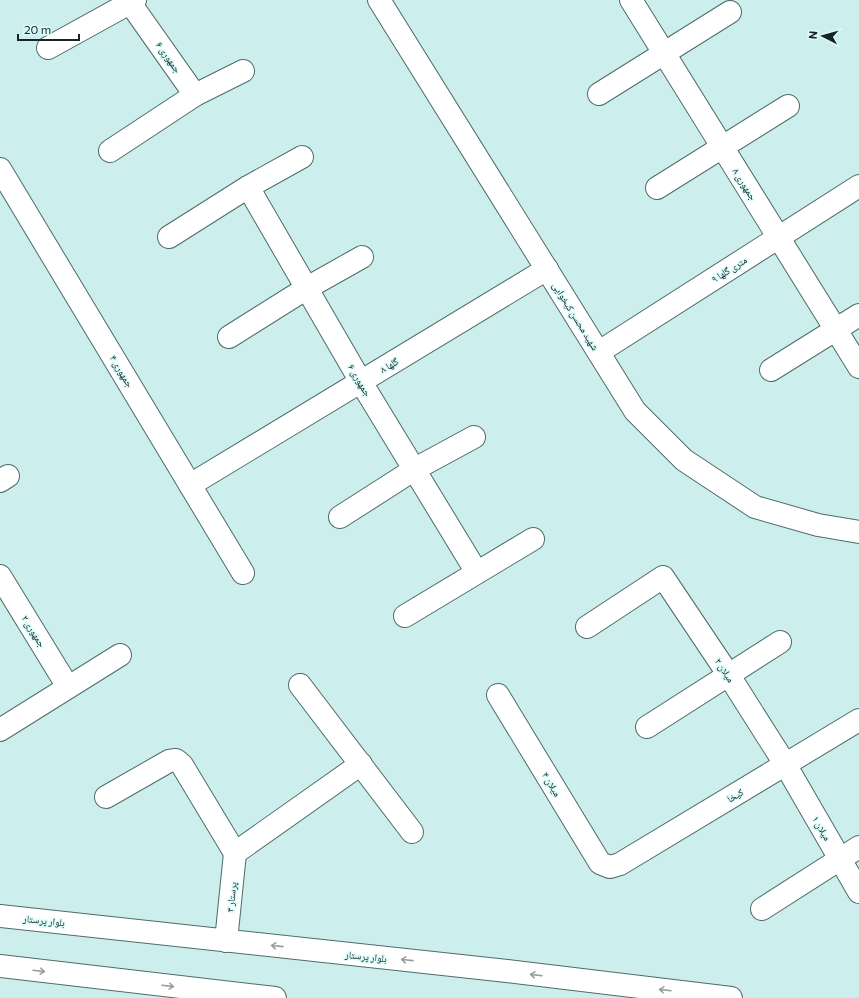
<svg xmlns="http://www.w3.org/2000/svg" width="859" height="998" font-family="Commissioner,'Noto Naskh Arabic',sans-serif">
<style>
.lines{fill:none;stroke-linecap:round;stroke-linejoin:round}
.minor-casing{stroke:#4d6c6a;stroke-width:24}
.tertiary-casing{stroke:#4d6c6a;stroke-width:24}
.secondary-casing{stroke:#4d6c6a;stroke-width:24}
.minor{stroke:#fff;stroke-width:22}
.tertiary{stroke:#fff;stroke-width:22}
.secondary{stroke:#fff;stroke-width:22}
.oneway{stroke:#979d9d}
.labels{text-anchor:middle;stroke-width:3;stroke-linejoin:round;paint-order:stroke}
.street-label{font-size:10px;fill:#182525;stroke:#dafcfa}
</style>
<rect width="100%" height="100%" fill="#cceeed"/>
<g class="lines">
<g class="minor-casing">
<g id="minor">
<path d="M128,0L195,95"/>
<path d="M631,0L859,367"/>
<path d="M48,48L135,0"/>
<path d="M599,94L730,12"/>
<path d="M110,151L195,95L243,71"/>
<path d="M0,169L243,573"/>
<path d="M248,187L361,382L476,571"/>
<path d="M657,188L788,106"/>
<path d="M169,237L248,187L302,157"/>
<path d="M229,337L307,288L362,257"/>
<path d="M599,352L859,186"/>
<path d="M771,370L859,315"/>
<path d="M0,481L8,476"/>
<path d="M190,485L547,269"/>
<path d="M340,517L415,469L474,437"/>
<path d="M0,576L68,687"/>
<path d="M405,616L533,539"/>
<path d="M587,627L663,577L728,674L785,764L859,892"/>
<path d="M300,685L412,832"/>
<path d="M498,695L600,863L610,867L620,864L859,720"/>
<path d="M647,727L780,642"/>
<path d="M0,730L120,655"/>
<path d="M106,797L169,761L176,760L182,765L235,853L361,764"/>
<path d="M762,909L859,847"/>
<path d="M226,941L235,853"/>
</g>
</g>
<g class="tertiary-casing">
<path id="tertiary" d="M379,0L635,411L684,460L755,507L818,525L859,532"/>
</g>
<g class="secondary-casing">
<g id="secondary">
<path d="M0,916L507,971L731,998"/>
<path d="M0,966L275,998"/>
</g>
</g>
<use href="#minor" class="minor"/>
<use href="#tertiary" class="tertiary"/>
<use href="#secondary" class="secondary"/>
</g>
<defs><path id="oneway-shaft" d="M-6 0H5M1.5-3L5.5 0L1.5 3" fill="none" stroke-width="1.6" stroke-linecap="round" stroke-linejoin="round"/></defs>
<g class="oneway">
<use href="#oneway-shaft" transform="translate(277 946) rotate(-174)"/>
<use href="#oneway-shaft" transform="translate(407 960) rotate(-174)"/>
<use href="#oneway-shaft" transform="translate(39 971) rotate(7)"/>
<use href="#oneway-shaft" transform="translate(536 975) rotate(-173)"/>
<use href="#oneway-shaft" transform="translate(168 986) rotate(7)"/>
<use href="#oneway-shaft" transform="translate(665 990) rotate(-173)"/>
</g>
<g class="labels">
<g class="street-label">
<text transform="translate(169 57) rotate(55)" y="4">جمهوری ۶</text>
<text transform="translate(745 184) rotate(58)" y="4">جمهوری ۸</text>
<text transform="translate(729 269) rotate(-32)" y="4">۹ متری گلها</text>
<text transform="translate(576 316) rotate(58)" y="4">شهید محسن کیخوایی</text>
<text transform="translate(389 365) rotate(-31)" y="4">گلها ۸</text>
<text transform="translate(122 371) rotate(59)" y="4">جمهوری ۴</text>
<text transform="translate(360 380) rotate(59)" y="4">جمهوری ۶</text>
<text transform="translate(34 631) rotate(58)" y="4">جمهوری ۲</text>
<text transform="translate(725 670) rotate(57)" y="4">میلان ۲</text>
<text transform="translate(552 784) rotate(59)" y="4">میلان ۴</text>
<text transform="translate(735 795) rotate(-31)" y="4">کیخا</text>
<text transform="translate(822 828) rotate(60)" y="4">میلان ۱</text>
<text transform="translate(231 897) rotate(-84)" y="4">پرستار ۳</text>
<text transform="translate(44 920) rotate(6)" y="4">بلوار پرستار</text>
<text transform="translate(366 956) rotate(6)" y="4">بلوار پرستار</text>
</g>
</g>
<g transform="translate(823 36) rotate(276)" stroke="#dafcfa" stroke-width="3" paint-order="stroke">
<path d="M0-3L7 15L0 10L-7 15Z" fill="#182525"/>
<text y="-6" font-size="11" font-weight="bold" text-anchor="middle" fill="#182525">N</text>
</g>
<path d="M18 34v6h61v-6" fill="none" stroke="#182525" stroke-width="2"/>
<text x="24" y="34" font-size="12" fill="#182525" stroke="#dafcfa" stroke-width="3" paint-order="stroke">20 m</text>
</svg>
